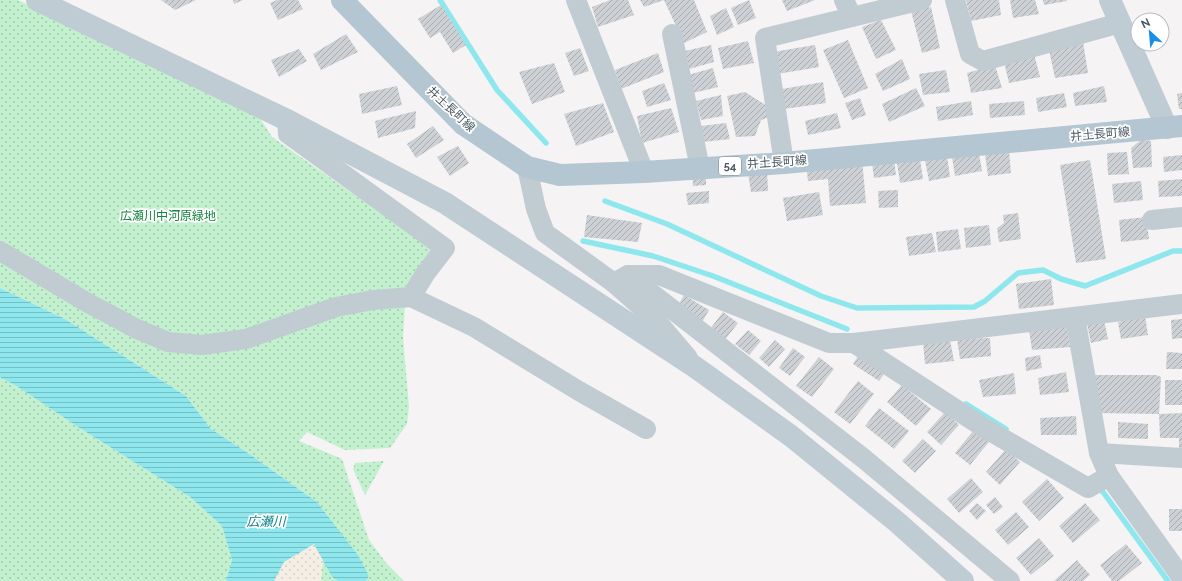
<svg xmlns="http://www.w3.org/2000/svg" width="1182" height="581" font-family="Raleway,'Noto Sans JP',sans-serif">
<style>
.grass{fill:url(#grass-dots)}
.sand{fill:url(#sand-dots)}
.water{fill:url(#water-rules)}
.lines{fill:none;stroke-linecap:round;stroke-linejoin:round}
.stream{stroke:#8fe7ee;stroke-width:5.5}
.building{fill:url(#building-hatch)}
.street{stroke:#c1ccd2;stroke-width:20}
.secondary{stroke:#bfccd4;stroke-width:22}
.primary{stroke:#b3c6d1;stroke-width:22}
.labels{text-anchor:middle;stroke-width:3.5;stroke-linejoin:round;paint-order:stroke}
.shield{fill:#fff;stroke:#808b90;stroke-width:1}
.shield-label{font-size:11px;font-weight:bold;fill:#4a5961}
.street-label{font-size:12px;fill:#4a5961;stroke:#fff}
.park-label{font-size:12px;fill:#178640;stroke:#fff}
.water-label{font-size:13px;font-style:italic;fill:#0c808a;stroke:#fff}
</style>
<defs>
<pattern id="grass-dots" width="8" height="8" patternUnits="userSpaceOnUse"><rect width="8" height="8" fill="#c3f1cf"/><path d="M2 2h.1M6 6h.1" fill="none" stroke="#a0c6ab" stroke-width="1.8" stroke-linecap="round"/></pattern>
<pattern id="sand-dots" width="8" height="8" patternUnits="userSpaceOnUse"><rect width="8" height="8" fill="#f5eee5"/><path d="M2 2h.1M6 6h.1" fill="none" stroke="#d4cec7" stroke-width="1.8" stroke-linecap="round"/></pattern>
<pattern id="water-rules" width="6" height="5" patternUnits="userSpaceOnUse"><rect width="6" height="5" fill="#8fe7ee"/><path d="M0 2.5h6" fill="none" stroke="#77bec4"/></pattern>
<pattern id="building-hatch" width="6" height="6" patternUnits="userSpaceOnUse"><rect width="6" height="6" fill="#cdd1d5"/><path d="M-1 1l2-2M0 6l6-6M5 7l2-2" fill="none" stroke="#a8adb0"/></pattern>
</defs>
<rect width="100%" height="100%" fill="#f5f3f3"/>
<g class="grass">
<path d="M0,0H18L258,115L272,137L432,249L401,293L385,309L405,306L403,337L409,407L407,424L390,448L345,450L307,432L299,441L342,459L369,540L387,564L404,581H366L369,576L317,502L251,455L211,429L186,396L65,319L0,288Z"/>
<path d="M0,377L18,387L78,427L190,497L222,526L232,560L226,581H0Z"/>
<path d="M384,461L365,495L353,469L355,463Z"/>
<path d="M323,559L332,577L338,581H321Z"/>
</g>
<path class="sand" d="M314,543L323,559L321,581H274L284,562Z"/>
<path class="water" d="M0,288L65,319L186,396L211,429L251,455L317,502L358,555L369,576L366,581H338L332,577L314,544L284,562L274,581H226L232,560L222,526L190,497L78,427L18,387L0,377Z"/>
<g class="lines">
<g class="stream">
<path d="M440,0L497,90L546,143"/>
<path d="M605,201L667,224L821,296L857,308L974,307L985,301L1018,273L1043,270L1061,279L1085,286L1173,251H1182"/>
<path d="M583,241L653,256L713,276L847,329"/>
<path d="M966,404L1006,429"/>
<path d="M1097,487L1103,492L1168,581"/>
</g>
</g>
<g class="building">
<path d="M161,0H196L175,10Z"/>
<path d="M233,0H243L234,4Z"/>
<path d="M277,0H298L303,9L278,20L270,3Z"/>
<path d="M610,0H628L634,15L598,27L592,7Z"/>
<path d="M640,0H694L707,32L684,43L664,0L644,7Z"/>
<path d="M749,0L756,18L738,25L731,8Z"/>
<path d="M782,0H815L787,11Z"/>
<path d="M966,0H999L1001,15L971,21Z"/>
<path d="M1010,0H1035L1039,14L1013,18Z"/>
<path d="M1043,0H1067V1L1044,5Z"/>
<path d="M441,5L466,45L453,53L440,32L430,38L418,19Z"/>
<path d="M931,7L940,48L922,53L911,11Z"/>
<path d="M726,8L734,27L717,35L710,16Z"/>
<path d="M881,20L896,50L876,59L862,27Z"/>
<path d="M346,34L358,52L321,70L313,54Z"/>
<path d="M848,40L868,88L844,98L823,50Z"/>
<path d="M748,41L754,63L723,69L718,48Z"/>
<path d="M1083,42L1088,73L1055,78L1049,50Z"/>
<path d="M711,45L714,62L689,69L685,51Z"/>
<path d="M815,45L819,67L777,74L773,52Z"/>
<path d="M580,48L589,71L574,76L565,53Z"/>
<path d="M299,49L307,61L279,77L271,60Z"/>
<path d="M658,53L664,72L621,89L615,70Z"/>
<path d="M1034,54L1040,77L1009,83L1004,62Z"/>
<path d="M902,59L910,79L883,91L875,74Z"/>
<path d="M554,63L565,92L532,104L519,72Z"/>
<path d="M995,65L1002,88L971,93L967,73Z"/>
<path d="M713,68L718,87L693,93L688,75Z"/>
<path d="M946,70L950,92L923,95L919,74Z"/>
<path d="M823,82L826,103L784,109L782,89Z"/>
<path d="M664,83L671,100L647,107L642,91Z"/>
<path d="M397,86L402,105L362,114L359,94Z"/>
<path d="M1104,86L1107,102L1075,106L1073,93Z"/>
<path d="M916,88L925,106L889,122L882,104Z"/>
<path d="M745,92L767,106L769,117L761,120L755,136L736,137L727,96Z"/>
<path d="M1064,93L1067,107L1038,112L1036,98Z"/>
<path d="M1182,93V109H1179L1177,94Z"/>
<path d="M721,95L723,116L701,120L696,101Z"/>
<path d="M860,98L866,115L852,120L845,103Z"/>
<path d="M971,101L973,115L938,121L936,107Z"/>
<path d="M1024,101L1025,115L990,118L989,104Z"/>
<path d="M603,103L614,132L576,146L564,114Z"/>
<path d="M671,108L679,132L642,143L637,116Z"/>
<path d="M416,111L415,128L378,138L375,121Z"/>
<path d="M837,113L841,128L808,135L805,121Z"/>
<path d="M726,123L730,139L703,142L701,126Z"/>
<path d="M433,126L444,140L416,158L407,144Z"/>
<path d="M1142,139L1151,141L1152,167L1133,168L1131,148Z"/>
<path d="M458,146L469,163L450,176L437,157Z"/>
<path d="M1009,151L1011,173L988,176L985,154Z"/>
<path d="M1127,152L1129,174L1108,175L1107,153Z"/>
<path d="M979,153L982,171L955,176L952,157Z"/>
<path d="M1182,155V170L1164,172L1163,157Z"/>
<path d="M947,156L950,177L929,181L925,160Z"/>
<path d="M862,159L866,203L830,206L828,179L808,181L806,164Z"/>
<path d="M920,159L923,179L900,183L897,163Z"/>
<path d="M894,160L896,175L874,178L872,163Z"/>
<path d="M1090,160L1106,259L1076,263L1060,165Z"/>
<path d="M767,170L768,191L751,192L748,173Z"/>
<path d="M706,172V185L693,186L692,173Z"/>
<path d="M1182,179V196L1159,197L1158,181Z"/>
<path d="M1141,181L1143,200L1114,203L1112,184Z"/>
<path d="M898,190V207L879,208L878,191Z"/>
<path d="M709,191V203L688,205L686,193Z"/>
<path d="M819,192L823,215L787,221L783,198Z"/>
<path d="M1018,213L1021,239L999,242L997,228L1004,223L1003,215Z"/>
<path d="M587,215L642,223L638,242L584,237Z"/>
<path d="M1146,217L1149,239L1121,242L1119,220Z"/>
<path d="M989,225L991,245L966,248L964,228Z"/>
<path d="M958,229L961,249L938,252L936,232Z"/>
<path d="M932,233L936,252L909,256L906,237Z"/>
<path d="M1051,279L1054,305L1019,309L1016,284Z"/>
<path d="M684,295L709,310L701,324L676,309Z"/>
<path d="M723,312L738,323L724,341L710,329Z"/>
<path d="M1145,316L1148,335L1121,339L1118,322Z"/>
<path d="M1182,319V338L1172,339L1171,320Z"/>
<path d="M1104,320L1108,339L1091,343L1087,324Z"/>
<path d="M1067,327L1070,347L1032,350L1029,330Z"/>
<path d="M748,330L761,341L749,355L735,344Z"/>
<path d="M990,338L991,356L960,359L957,339Z"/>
<path d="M775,340L785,349L769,367L759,358Z"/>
<path d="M950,340L954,361L925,364L923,342Z"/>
<path d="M793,348L805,357L790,376L779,368Z"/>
<path d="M1167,352L1182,353V369H1166Z"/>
<path d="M860,353L887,370L879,381L853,364Z"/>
<path d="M1040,355L1042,368L1026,371L1025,358Z"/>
<path d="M819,357L834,369L812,397L796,386Z"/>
<path d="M1066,372L1069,392L1040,395L1038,378Z"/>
<path d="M1014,373L1016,394L983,397L979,380Z"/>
<path d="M1093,375H1156L1161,377L1159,414L1095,413Z"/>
<rect x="1165" y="380" width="17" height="25"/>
<path d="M858,381L874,394L850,424L834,412Z"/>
<path d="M902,385L931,409L916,426L887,402Z"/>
<path d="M879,408L909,431L894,449L865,426Z"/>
<path d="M945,412L959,425L941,445L927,432Z"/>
<path d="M1182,413V452H1179V438H1160L1159,414Z"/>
<path d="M1076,416L1077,435H1041L1040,418Z"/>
<path d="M1118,422L1148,424V439L1118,438Z"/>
<path d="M974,430L989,442L970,465L955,453Z"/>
<path d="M923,439L936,451L915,473L902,461Z"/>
<path d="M1006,449L1020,462L1000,485L986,472Z"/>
<path d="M971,478L983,492L959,513L947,499Z"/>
<path d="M1047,479L1064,498L1039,521L1022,502Z"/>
<path d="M995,497L1003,507L994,514L986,505Z"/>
<path d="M977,503L986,511L977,520L969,511Z"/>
<path d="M1085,503L1100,520L1073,543L1059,526Z"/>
<rect x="1169" y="509" width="13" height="22"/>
<path d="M1016,512L1029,527L1008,545L995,530Z"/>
<path d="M1039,538L1054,556L1031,575L1016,558Z"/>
<path d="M1126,544L1142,563L1119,581H1112L1100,565Z"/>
<path d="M1077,560L1090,575L1083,581H1054Z"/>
</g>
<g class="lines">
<g class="street">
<path d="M576,0L644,172"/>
<path d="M844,0L852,17"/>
<path d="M955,0L970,54L983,61L1120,23"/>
<path d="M672,34L700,168"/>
<path d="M287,120L288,134L445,248L425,274L411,297"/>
<path d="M784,163L765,38L922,0"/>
<path d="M527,167L536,209L545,233L614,283L628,275H659L829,343H854L1182,304"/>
<path d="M1152,220L1182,217"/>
<path d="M0,251L88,303L137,329L168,342L202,345L246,339L336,307L373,300L411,297L474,327L579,391L646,429"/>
<path d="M628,275L863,458L1010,581"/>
<path d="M614,283L655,319L688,358"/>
<path d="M854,343L983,427L1088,488L1109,476L1099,453L1075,317"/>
<path d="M1099,453L1182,458"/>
<path d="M1109,476L1182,578"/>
</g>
<g class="secondary">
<path d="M37,0L287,120L445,203L695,367L791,436L897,522L963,581"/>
<path d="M1110,0L1167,128"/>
</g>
<path class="primary" d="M342,0L463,124L527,167L560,175L644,172L784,163L1182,126"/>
</g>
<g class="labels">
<rect class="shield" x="719" y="157" width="22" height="18" rx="3"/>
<g class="shield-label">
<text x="730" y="170">54</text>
</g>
<g class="street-label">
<text transform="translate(451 109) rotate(43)" y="4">井土長町線</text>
<text transform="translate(1100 134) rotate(-5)" y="4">井土長町線</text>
<text transform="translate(777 162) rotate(-4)" y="4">井土長町線</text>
</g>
<g class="park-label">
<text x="168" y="220">広瀬川中河原緑地</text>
</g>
<g class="water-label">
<text x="266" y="526">広瀬川</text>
</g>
</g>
<g transform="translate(1150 32) rotate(334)"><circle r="19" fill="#ffffff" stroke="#b7bdc0"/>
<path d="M0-3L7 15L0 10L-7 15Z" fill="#198ee9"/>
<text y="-6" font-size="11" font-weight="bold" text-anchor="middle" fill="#4a5961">N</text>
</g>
</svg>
